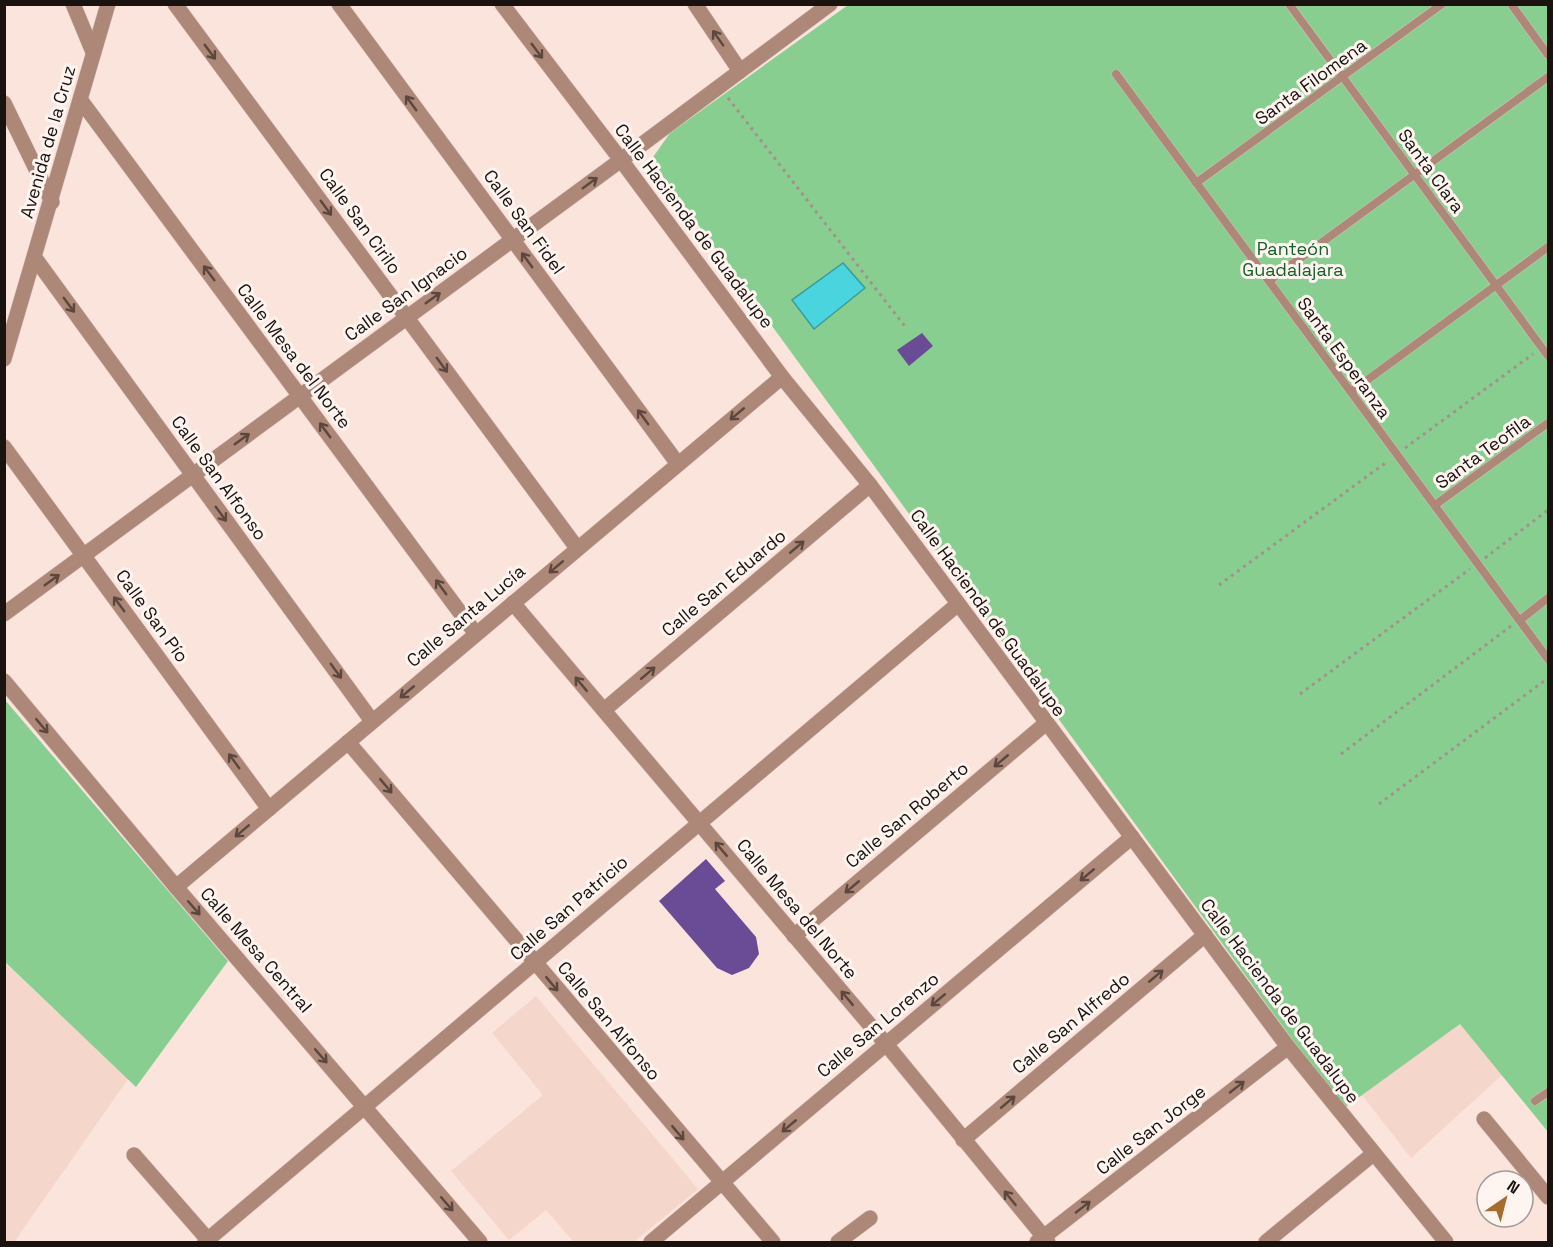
<svg xmlns="http://www.w3.org/2000/svg" width="1553" height="1247" font-family="'Space Grotesk',sans-serif">
<style>
.built{fill:#f5d6cb}
.green{fill:#89ce91}
.water{fill:#4ad4dd;stroke:#3b9a9f;stroke-width:1.5}
.building{fill:#694c95}
.lines{fill:none;stroke-linecap:round;stroke-linejoin:round}
.service-casing{stroke:#d7c2bb;stroke-width:9}
.minor-casing{stroke:#d7c2bb;stroke-width:16}
.tertiary-casing{stroke:#d7c2bb;stroke-width:16}
.path{stroke:#a3928c;stroke-width:3;stroke-dasharray:3 4.5;stroke-linecap:butt}
.service{stroke:#ad8778;stroke-width:8}
.minor{stroke:#ad8778;stroke-width:15}
.tertiary{stroke:#ad8778;stroke-width:15}
.oneway{stroke:#5c473e}
.labels{text-anchor:middle;stroke-width:6;stroke-linejoin:round;paint-order:stroke}
.street-label{font-size:18px;fill:#19120f;stroke:#fef5f1}
.park-label{font-size:18px;fill:#136126;stroke:#fef5f1}
</style>
<rect width="100%" height="100%" fill="#fbe4dc"/>
<g class="built">
<path d="M4,962L128,1079L14,1242H4Z"/>
<path d="M536,996L698,1189L634,1242H574L546,1210L509,1240L451,1171L543,1095L492,1033Z"/>
<path d="M1460,1024L1502,1075L1411,1158L1362,1095Z"/>
</g>
<g class="green">
<path d="M848,5H1548V1132L1460,1024L1343,1109L651,160L670,133Z"/>
<path d="M5,700L228,961L136,1087L5,962Z"/>
</g>
<path class="water" d="M843,263L865,288L814,329L792,300Z"/>
<g class="building">
<path d="M922,333L933,346L909,366L897,350Z"/>
<path d="M706,859L725,881L715,889L756,937L759,954L749,968L732,975L717,968L659,901Z"/>
</g>
<g class="lines">
<g class="service-casing">
<g id="service">
<path d="M1289,4L1548,356"/>
<path d="M1511,4L1548,55"/>
<path d="M1116,74L1548,659"/>
<path d="M1196,183L1442,4"/>
<path d="M1269,281L1548,77"/>
<path d="M1351,392L1548,247"/>
<path d="M1435,505L1548,423"/>
<path d="M1520,620L1548,598"/>
<path d="M1535,1101L1548,1092"/>
</g>
</g>
<g class="minor-casing">
<g id="minor">
<path d="M73,4L93,52"/>
<path d="M175,4L577,548"/>
<path d="M339,4L678,464"/>
<path d="M695,4L740,71"/>
<path d="M82,102L476,634"/>
<path d="M4,103L52,202"/>
<path d="M35,258L372,721"/>
<path d="M4,447L269,809"/>
<path d="M513,603L886,1044L1048,1242"/>
<path d="M4,614L621,160L502,4"/>
<path d="M4,681L176,887L480,1242"/>
<path d="M604,710L870,485"/>
<path d="M348,742L773,1242"/>
<path d="M176,887L782,377"/>
<path d="M794,936L1045,724"/>
<path d="M1484,1119L1548,1197"/>
<path d="M963,1140L1205,935"/>
<path d="M134,1155L210,1242"/>
<path d="M205,1242L958,604"/>
<path d="M651,1242L1132,837"/>
<path d="M838,1242L870,1218"/>
<path d="M1037,1242L1288,1047"/>
</g>
</g>
<g class="tertiary-casing">
<g id="tertiary">
<path d="M830,4L621,160L782,377L870,485L1288,1047L1446,1242"/>
<path d="M4,359L108,4"/>
<path d="M1266,1242L1373,1154"/>
</g>
</g>
<g class="path">
<path d="M728,98L907,329"/>
<path d="M1405,448L1533,354"/>
<path d="M1485,558L1548,510"/>
<path d="M1219,585L1388,461"/>
<path d="M1300,694L1470,569"/>
<path d="M1341,754L1511,626"/>
<path d="M1379,804L1548,678"/>
</g>
<use href="#service" class="service"/>
<use href="#minor" class="minor"/>
<use href="#tertiary" class="tertiary"/>
</g>
<defs><path id="oneway-shaft" d="M-6 0H5M1.5-3L5.5 0L1.5 3" fill="none" stroke-width="1.6" stroke-linecap="round" stroke-linejoin="round" transform="scale(1.5)"/></defs>
<g class="oneway">
<use href="#oneway-shaft" transform="translate(718 38) rotate(-125)"/>
<use href="#oneway-shaft" transform="translate(537 51) rotate(53)"/>
<use href="#oneway-shaft" transform="translate(210 52) rotate(54)"/>
<use href="#oneway-shaft" transform="translate(411 103) rotate(-126)"/>
<use href="#oneway-shaft" transform="translate(590 183) rotate(-36)"/>
<use href="#oneway-shaft" transform="translate(326 208) rotate(54)"/>
<use href="#oneway-shaft" transform="translate(527 260) rotate(-126)"/>
<use href="#oneway-shaft" transform="translate(209 273) rotate(-127)"/>
<use href="#oneway-shaft" transform="translate(433 298) rotate(-36)"/>
<use href="#oneway-shaft" transform="translate(69 305) rotate(54)"/>
<use href="#oneway-shaft" transform="translate(442 365) rotate(54)"/>
<use href="#oneway-shaft" transform="translate(737 414) rotate(140)"/>
<use href="#oneway-shaft" transform="translate(643 417) rotate(-126)"/>
<use href="#oneway-shaft" transform="translate(325 430) rotate(-126)"/>
<use href="#oneway-shaft" transform="translate(242 439) rotate(-36)"/>
<use href="#oneway-shaft" transform="translate(221 514) rotate(54)"/>
<use href="#oneway-shaft" transform="translate(797 547) rotate(-40)"/>
<use href="#oneway-shaft" transform="translate(556 567) rotate(140)"/>
<use href="#oneway-shaft" transform="translate(52 580) rotate(-36)"/>
<use href="#oneway-shaft" transform="translate(441 587) rotate(-126)"/>
<use href="#oneway-shaft" transform="translate(119 604) rotate(-126)"/>
<use href="#oneway-shaft" transform="translate(336 671) rotate(54)"/>
<use href="#oneway-shaft" transform="translate(648 673) rotate(-40)"/>
<use href="#oneway-shaft" transform="translate(581 684) rotate(-130)"/>
<use href="#oneway-shaft" transform="translate(407 692) rotate(140)"/>
<use href="#oneway-shaft" transform="translate(42 726) rotate(50)"/>
<use href="#oneway-shaft" transform="translate(234 761) rotate(-126)"/>
<use href="#oneway-shaft" transform="translate(1001 761) rotate(140)"/>
<use href="#oneway-shaft" transform="translate(386 786) rotate(50)"/>
<use href="#oneway-shaft" transform="translate(242 831) rotate(140)"/>
<use href="#oneway-shaft" transform="translate(721 849) rotate(-130)"/>
<use href="#oneway-shaft" transform="translate(1087 875) rotate(140)"/>
<use href="#oneway-shaft" transform="translate(852 887) rotate(140)"/>
<use href="#oneway-shaft" transform="translate(194 908) rotate(49)"/>
<use href="#oneway-shaft" transform="translate(1156 976) rotate(-40)"/>
<use href="#oneway-shaft" transform="translate(552 984) rotate(50)"/>
<use href="#oneway-shaft" transform="translate(847 998) rotate(-130)"/>
<use href="#oneway-shaft" transform="translate(938 1000) rotate(140)"/>
<use href="#oneway-shaft" transform="translate(321 1056) rotate(49)"/>
<use href="#oneway-shaft" transform="translate(1237 1087) rotate(-38)"/>
<use href="#oneway-shaft" transform="translate(1008 1102) rotate(-40)"/>
<use href="#oneway-shaft" transform="translate(789 1126) rotate(140)"/>
<use href="#oneway-shaft" transform="translate(678 1133) rotate(50)"/>
<use href="#oneway-shaft" transform="translate(1010 1198) rotate(-129)"/>
<use href="#oneway-shaft" transform="translate(447 1204) rotate(49)"/>
<use href="#oneway-shaft" transform="translate(1083 1207) rotate(-38)"/>
</g>
<g class="labels">
<g class="street-label">
<text transform="translate(1311 82) rotate(-36)" y="6">Santa Filomena</text>
<text transform="translate(48 142) rotate(-74)" y="6">Avenida de la Cruz</text>
<text transform="translate(1431 171) rotate(54)" y="6">Santa Clara</text>
<text transform="translate(360 221) rotate(54)" y="6">Calle San Cirilo</text>
<text transform="translate(524 222) rotate(54)" y="6">Calle San Fidel</text>
<text transform="translate(694 226) rotate(53)" y="6">Calle Hacienda de Guadalupe</text>
<text transform="translate(406 294) rotate(-36)" y="6">Calle San Ignacio</text>
<text transform="translate(294 356) rotate(53)" y="6">Calle Mesa del Norte</text>
<text transform="translate(1344 358) rotate(54)" y="6">Santa Esperanza</text>
<text transform="translate(1483 452) rotate(-36)" y="6">Santa Teofila</text>
<text transform="translate(219 478) rotate(54)" y="6">Calle San Alfonso</text>
<text transform="translate(724 583) rotate(-40)" y="6">Calle San Eduardo</text>
<text transform="translate(988 613) rotate(54)" y="6">Calle Hacienda de Guadalupe</text>
<text transform="translate(152 616) rotate(54)" y="6">Calle San Pío</text>
<text transform="translate(466 616) rotate(-40)" y="6">Calle Santa Lucía</text>
<text transform="translate(907 815) rotate(-40)" y="6">Calle San Roberto</text>
<text transform="translate(569 908) rotate(-41)" y="6">Calle San Patricio</text>
<text transform="translate(797 909) rotate(50)" y="6">Calle Mesa del Norte</text>
<text transform="translate(256 950) rotate(49)" y="6">Calle Mesa Central</text>
<text transform="translate(1280 1001) rotate(53)" y="6">Calle Hacienda de Guadalupe</text>
<text transform="translate(609 1021) rotate(50)" y="6">Calle San Alfonso</text>
<text transform="translate(1071 1023) rotate(-40)" y="6">Calle San Alfredo</text>
<text transform="translate(878 1025) rotate(-40)" y="6">Calle San Lorenzo</text>
<text transform="translate(1151 1130) rotate(-38)" y="6">Calle San Jorge</text>
</g>
<g class="park-label">
<text x="1293" y="255">Panteón<tspan x="1293" dy="21">Guadalajara</tspan></text>
</g>
</g>
<rect width="1553" height="1247" fill="none" stroke="#19120f" stroke-width="12"/>
<g transform="translate(1505 1199) rotate(35)"><circle r="28" fill="#fef5f1" stroke="#a29a97" stroke-width="1.5"/>
<path d="M0-4.5L10 22L0 15L-10 22Z" fill="#a66c2b"/>
<text y="-9" font-size="16" font-weight="bold" text-anchor="middle" fill="#19120f">N</text>
</g>
</svg>
